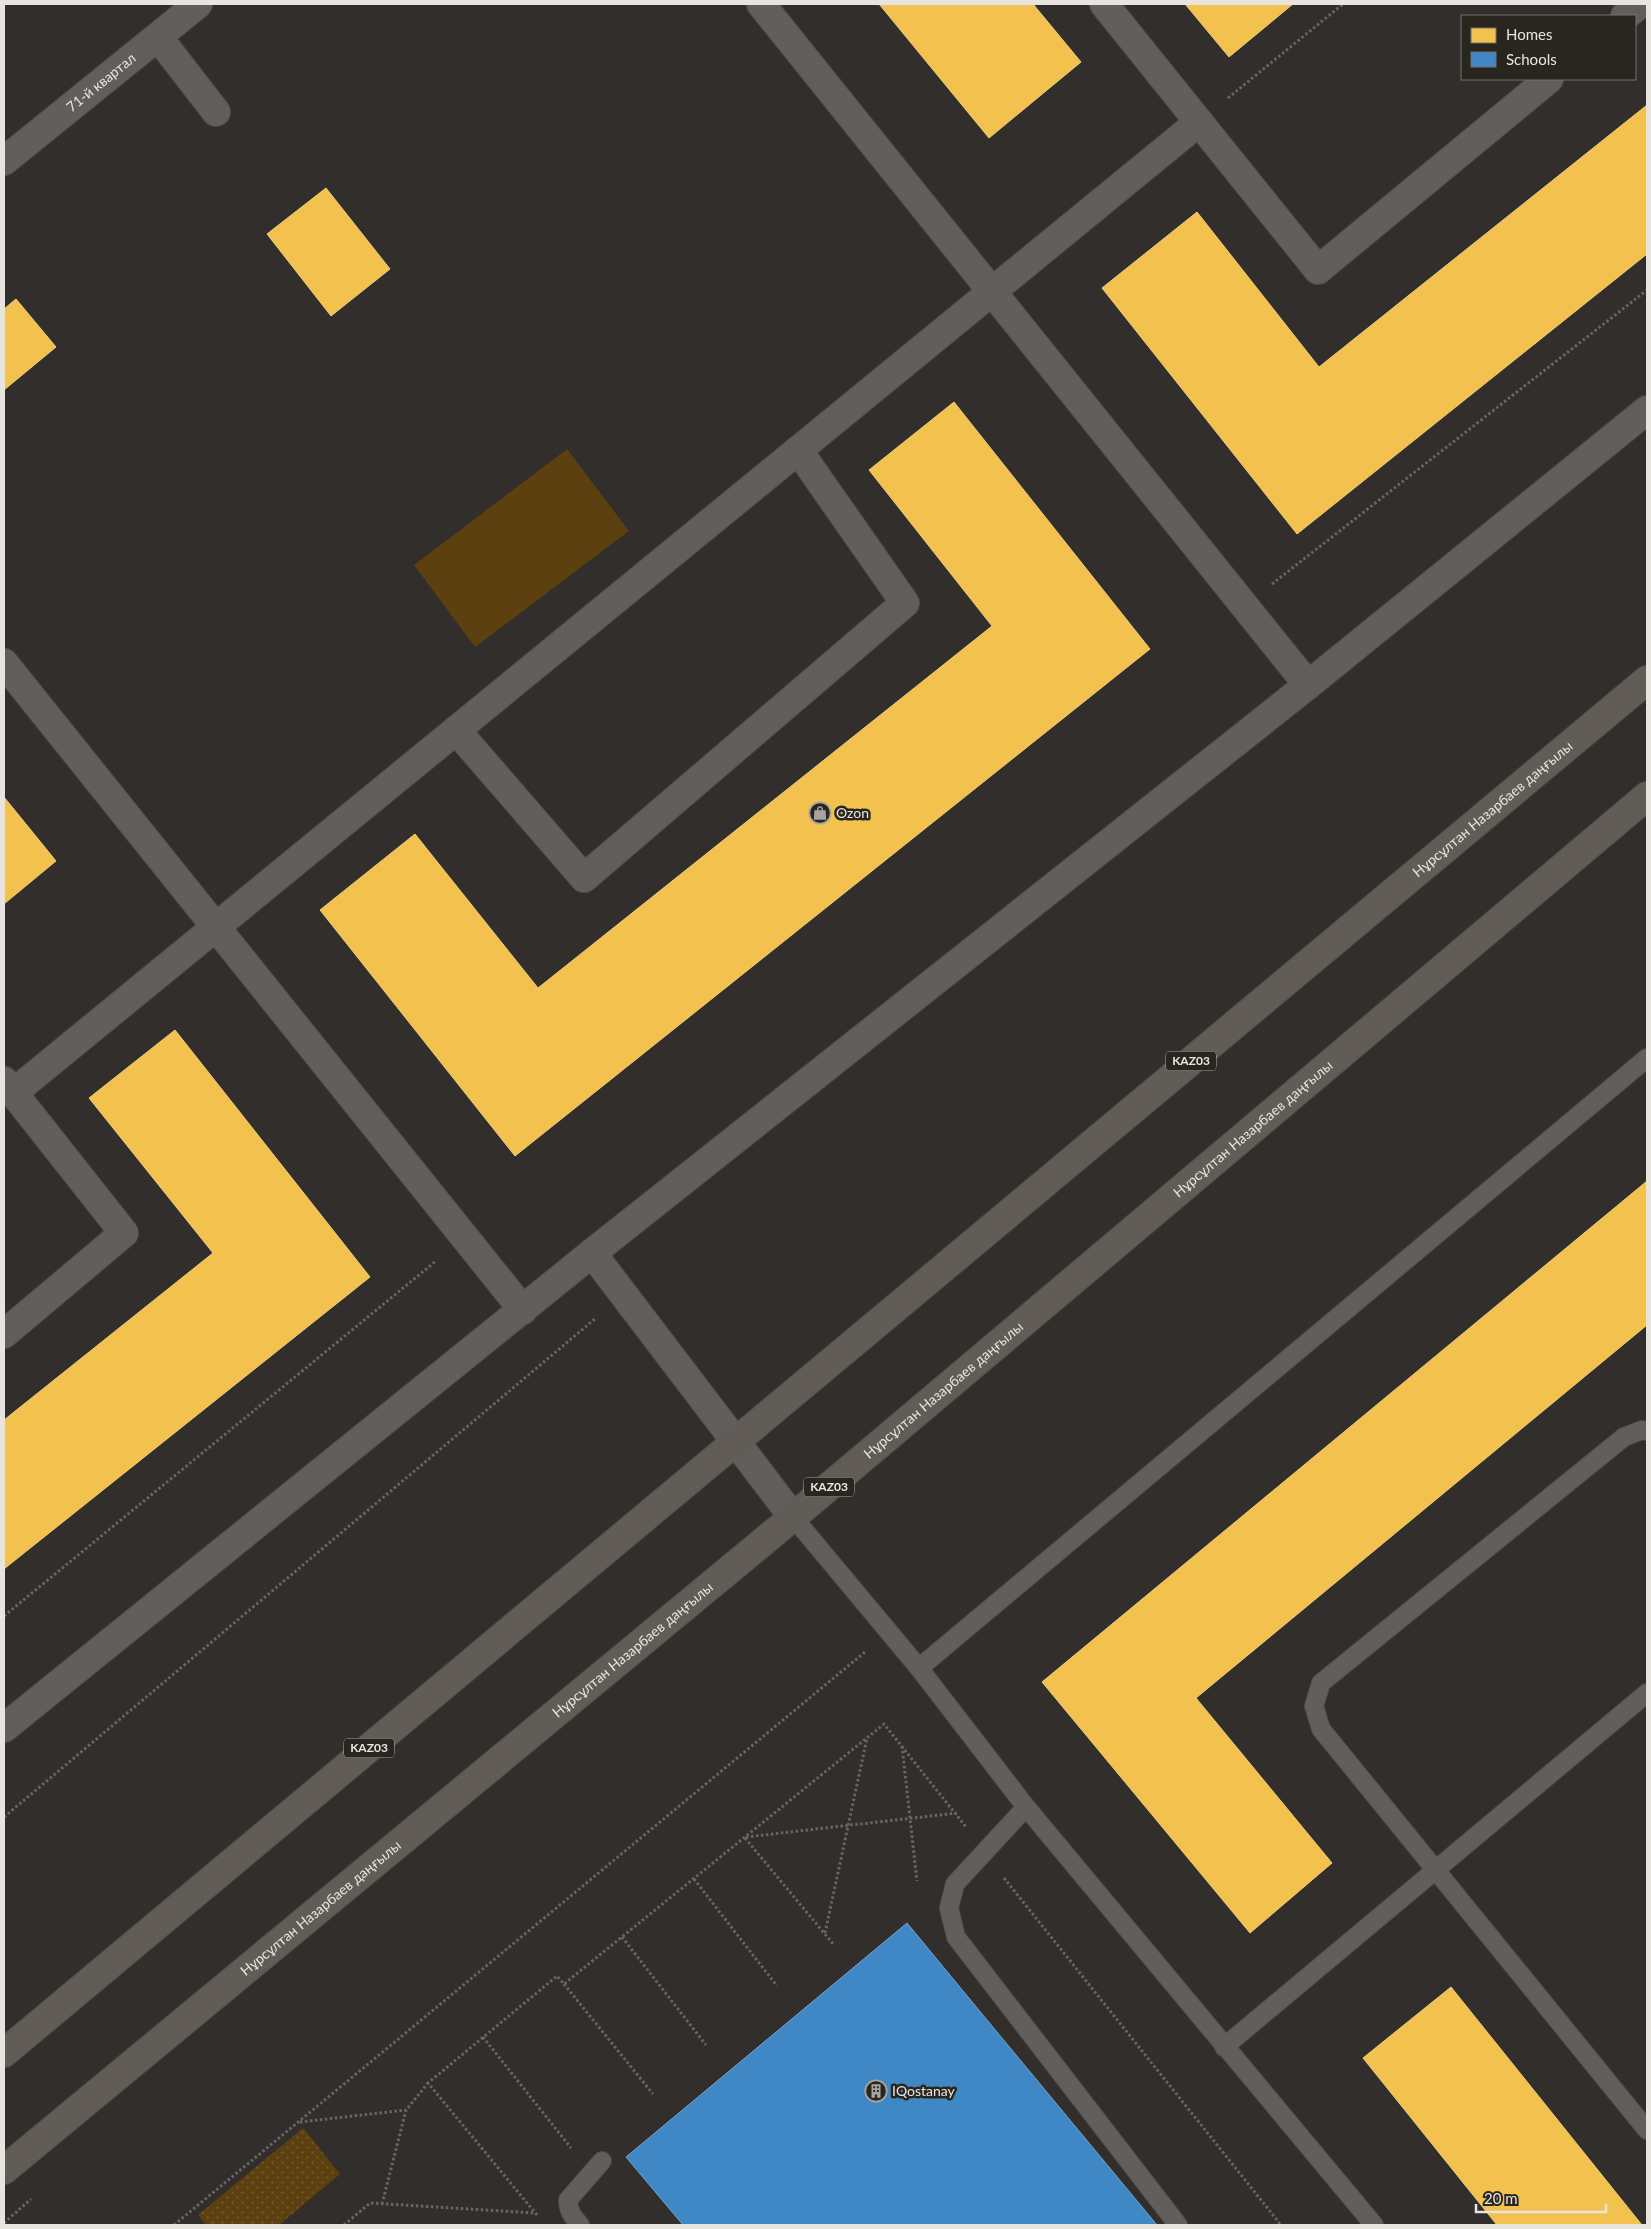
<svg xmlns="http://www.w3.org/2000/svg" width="1651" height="2229" font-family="Lato,sans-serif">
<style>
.park{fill:url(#park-dots)}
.garden{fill:#5c400f}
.homes{fill:#f2c14e;stroke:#efcc7a}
.schools{fill:#3f88c5;stroke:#72a4cd}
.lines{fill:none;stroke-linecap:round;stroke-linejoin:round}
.lane-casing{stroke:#4e4c4a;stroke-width:20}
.street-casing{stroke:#4e4c4a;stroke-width:30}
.primary-casing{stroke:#4e4c4a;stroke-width:30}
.path{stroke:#676664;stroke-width:3;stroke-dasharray:2.5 2.5;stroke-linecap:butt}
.lane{stroke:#615f5d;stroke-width:18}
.street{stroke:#615f5d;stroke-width:28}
.primary{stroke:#615c55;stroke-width:28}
.labels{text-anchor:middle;stroke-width:5;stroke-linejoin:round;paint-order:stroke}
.shield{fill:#29251f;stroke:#afaba7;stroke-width:1}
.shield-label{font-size:12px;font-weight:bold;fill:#e8e5e1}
.street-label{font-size:14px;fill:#e8e5e1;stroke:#29251f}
.poi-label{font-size:14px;fill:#e8e5e1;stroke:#29251f;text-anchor:start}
</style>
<defs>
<pattern id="park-dots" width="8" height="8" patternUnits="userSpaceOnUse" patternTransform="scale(1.25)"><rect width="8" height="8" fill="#5c400f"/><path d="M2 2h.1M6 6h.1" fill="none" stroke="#735b32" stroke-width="1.8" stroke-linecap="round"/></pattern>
</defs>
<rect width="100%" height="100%" fill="#312e2b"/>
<path class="park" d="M303,2128L340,2174L279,2225H206L198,2215Z"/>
<path class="garden" d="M567,449L629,531L475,647L414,565Z"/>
<g class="homes">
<path d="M879,4H1033L1081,62L989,138Z"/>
<path d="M1185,4H1293L1229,57Z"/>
<path d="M1647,105V254L1297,534L1102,288L1197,212L1319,367Z"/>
<path d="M326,188L390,269L331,316L267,234Z"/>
<path d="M16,299L56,347L4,390V309Z"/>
<path d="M954,402L1150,649L515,1156L320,910L415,834L538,988L992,626L869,470Z"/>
<path d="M4,797L56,861L4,904Z"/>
<path d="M175,1030L370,1277L4,1569V1420L213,1253L89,1098Z"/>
<path d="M1647,1181V1325L1196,1698L1332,1863L1250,1933L1042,1682Z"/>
<path d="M1451,1987L1642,2225H1497L1363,2058Z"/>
</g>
<path class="schools" d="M907,1923L992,2026L1157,2225H683L626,2157Z"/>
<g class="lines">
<g class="lane-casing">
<g id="lane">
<path d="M1647,1431L1642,1430L1624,1437L1321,1683L1314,1706L1321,1729L1647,2130"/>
<path d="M793,1517L919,1668L1026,1807L1374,2225"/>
<path d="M919,1668L1647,1058"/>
<path d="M1026,1807L955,1884L949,1908L956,1937L1178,2225"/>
<path d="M1224,2047L1647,1693"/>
<path d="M580,2225C573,2217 568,2211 568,2200L602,2161"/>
</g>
</g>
<g class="street-casing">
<g id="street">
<path d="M761,4L1308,685"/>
<path d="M1104,4L1318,270L1549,79"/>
<path d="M1625,16L1640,4"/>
<path d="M158,37L216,112"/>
<path id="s1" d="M4,161L198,4"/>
<path d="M4,663L523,1310"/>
<path d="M456,730L584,878L905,603L798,450"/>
<path d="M4,1081L124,1233L4,1334"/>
<path d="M13,1093L1199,122"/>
<path d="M592,1253L793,1517"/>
<path d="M4,1728L592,1253L1308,685L1647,410"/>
</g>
</g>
<g class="primary-casing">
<g id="primary">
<path id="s2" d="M4,2053L1647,680"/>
<path id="s3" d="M4,2170L793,1517L1647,796"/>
</g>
</g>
<g class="path">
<path d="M1228,98L1343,4"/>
<path d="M1272,584L1647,290"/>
<path d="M4,1616L436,1261"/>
<path d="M902,1746L917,1881"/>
<path d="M4,1817L596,1318"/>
<path d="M746,1837L957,1813"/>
<path d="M745,1838L834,1945"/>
<path d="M1004,1878L1281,2225"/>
<path d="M694,1879L777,1986"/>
<path d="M825,1933L867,1738"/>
<path d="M622,1937L706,2045"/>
<path d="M564,1984L653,2094"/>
<path d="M483,2037L571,2148"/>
<path d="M300,2122L406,2110"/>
<path d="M382,2204L406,2110L428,2083"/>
<path d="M537,2215L428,2083L557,1976L564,1984L884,1724L966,1827"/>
<path d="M4,2223L31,2199"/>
<path d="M174,2225L865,1652"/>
<path d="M344,2225L370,2203L535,2213"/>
</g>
<use href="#lane" class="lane"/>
<use href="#street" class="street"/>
<use href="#primary" class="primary"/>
</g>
<defs>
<g id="shop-ring" transform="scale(1.125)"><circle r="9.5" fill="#29251f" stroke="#a8a5a1" stroke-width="1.5"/><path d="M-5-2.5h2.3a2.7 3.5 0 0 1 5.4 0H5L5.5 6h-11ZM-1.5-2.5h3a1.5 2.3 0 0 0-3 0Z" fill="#a8a5a1"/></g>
<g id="building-ring" transform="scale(1.125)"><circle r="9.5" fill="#29251f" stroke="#a8a5a1" stroke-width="1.5"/><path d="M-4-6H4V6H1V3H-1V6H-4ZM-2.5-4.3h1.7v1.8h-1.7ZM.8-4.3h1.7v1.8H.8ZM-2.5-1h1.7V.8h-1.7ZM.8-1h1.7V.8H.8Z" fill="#a8a5a1"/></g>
</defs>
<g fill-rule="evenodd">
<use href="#shop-ring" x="820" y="813"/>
<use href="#building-ring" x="876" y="2091"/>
</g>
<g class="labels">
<g class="shield">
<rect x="1166" y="1051.5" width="50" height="19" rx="4"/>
<rect x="804" y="1477.5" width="50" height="19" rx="4"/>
<rect x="344" y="1738.5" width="50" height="19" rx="4"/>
</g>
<g class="shield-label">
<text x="1191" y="1065">KАZ03</text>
<text x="829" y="1491">KАZ03</text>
<text x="369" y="1752">KАZ03</text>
</g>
<g class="street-label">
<text dy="5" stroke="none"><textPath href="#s1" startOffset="125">71-й квартал</textPath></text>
<text dy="5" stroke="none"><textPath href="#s2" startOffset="1940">Нұрсұлтан Назарбаев даңғылы</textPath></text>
<text dy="5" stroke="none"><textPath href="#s3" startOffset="1626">Нұрсұлтан Назарбаев даңғылы</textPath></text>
<text dy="5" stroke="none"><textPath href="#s3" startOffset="1221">Нұрсұлтан Назарбаев даңғылы</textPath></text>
<text dy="5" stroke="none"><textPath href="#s3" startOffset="816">Нұрсұлтан Назарбаев даңғылы</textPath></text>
<text dy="5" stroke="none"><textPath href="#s3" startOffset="411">Нұрсұлтан Назарбаев даңғылы</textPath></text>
</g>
<g class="poi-label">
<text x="836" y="818">Ozon</text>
<text x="892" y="2096">IQostanay</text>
</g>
</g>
<rect width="1651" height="2229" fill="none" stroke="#e8e5e1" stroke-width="10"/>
<rect x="1461" y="15" width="175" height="65" fill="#29251f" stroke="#75726d"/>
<rect x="1471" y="28" width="25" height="15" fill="#f2c14e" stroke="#75726d"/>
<text x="1506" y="40" font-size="15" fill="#e8e5e1">Homes</text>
<rect x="1471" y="52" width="25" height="15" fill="#3f88c5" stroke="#75726d"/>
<text x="1506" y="65" font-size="15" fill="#e8e5e1">Schools</text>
<path d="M1476 2204v8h130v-8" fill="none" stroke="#e8e5e1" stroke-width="2.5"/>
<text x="1484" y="2204" font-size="15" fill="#e8e5e1" stroke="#29251f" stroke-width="4" paint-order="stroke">20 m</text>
</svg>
